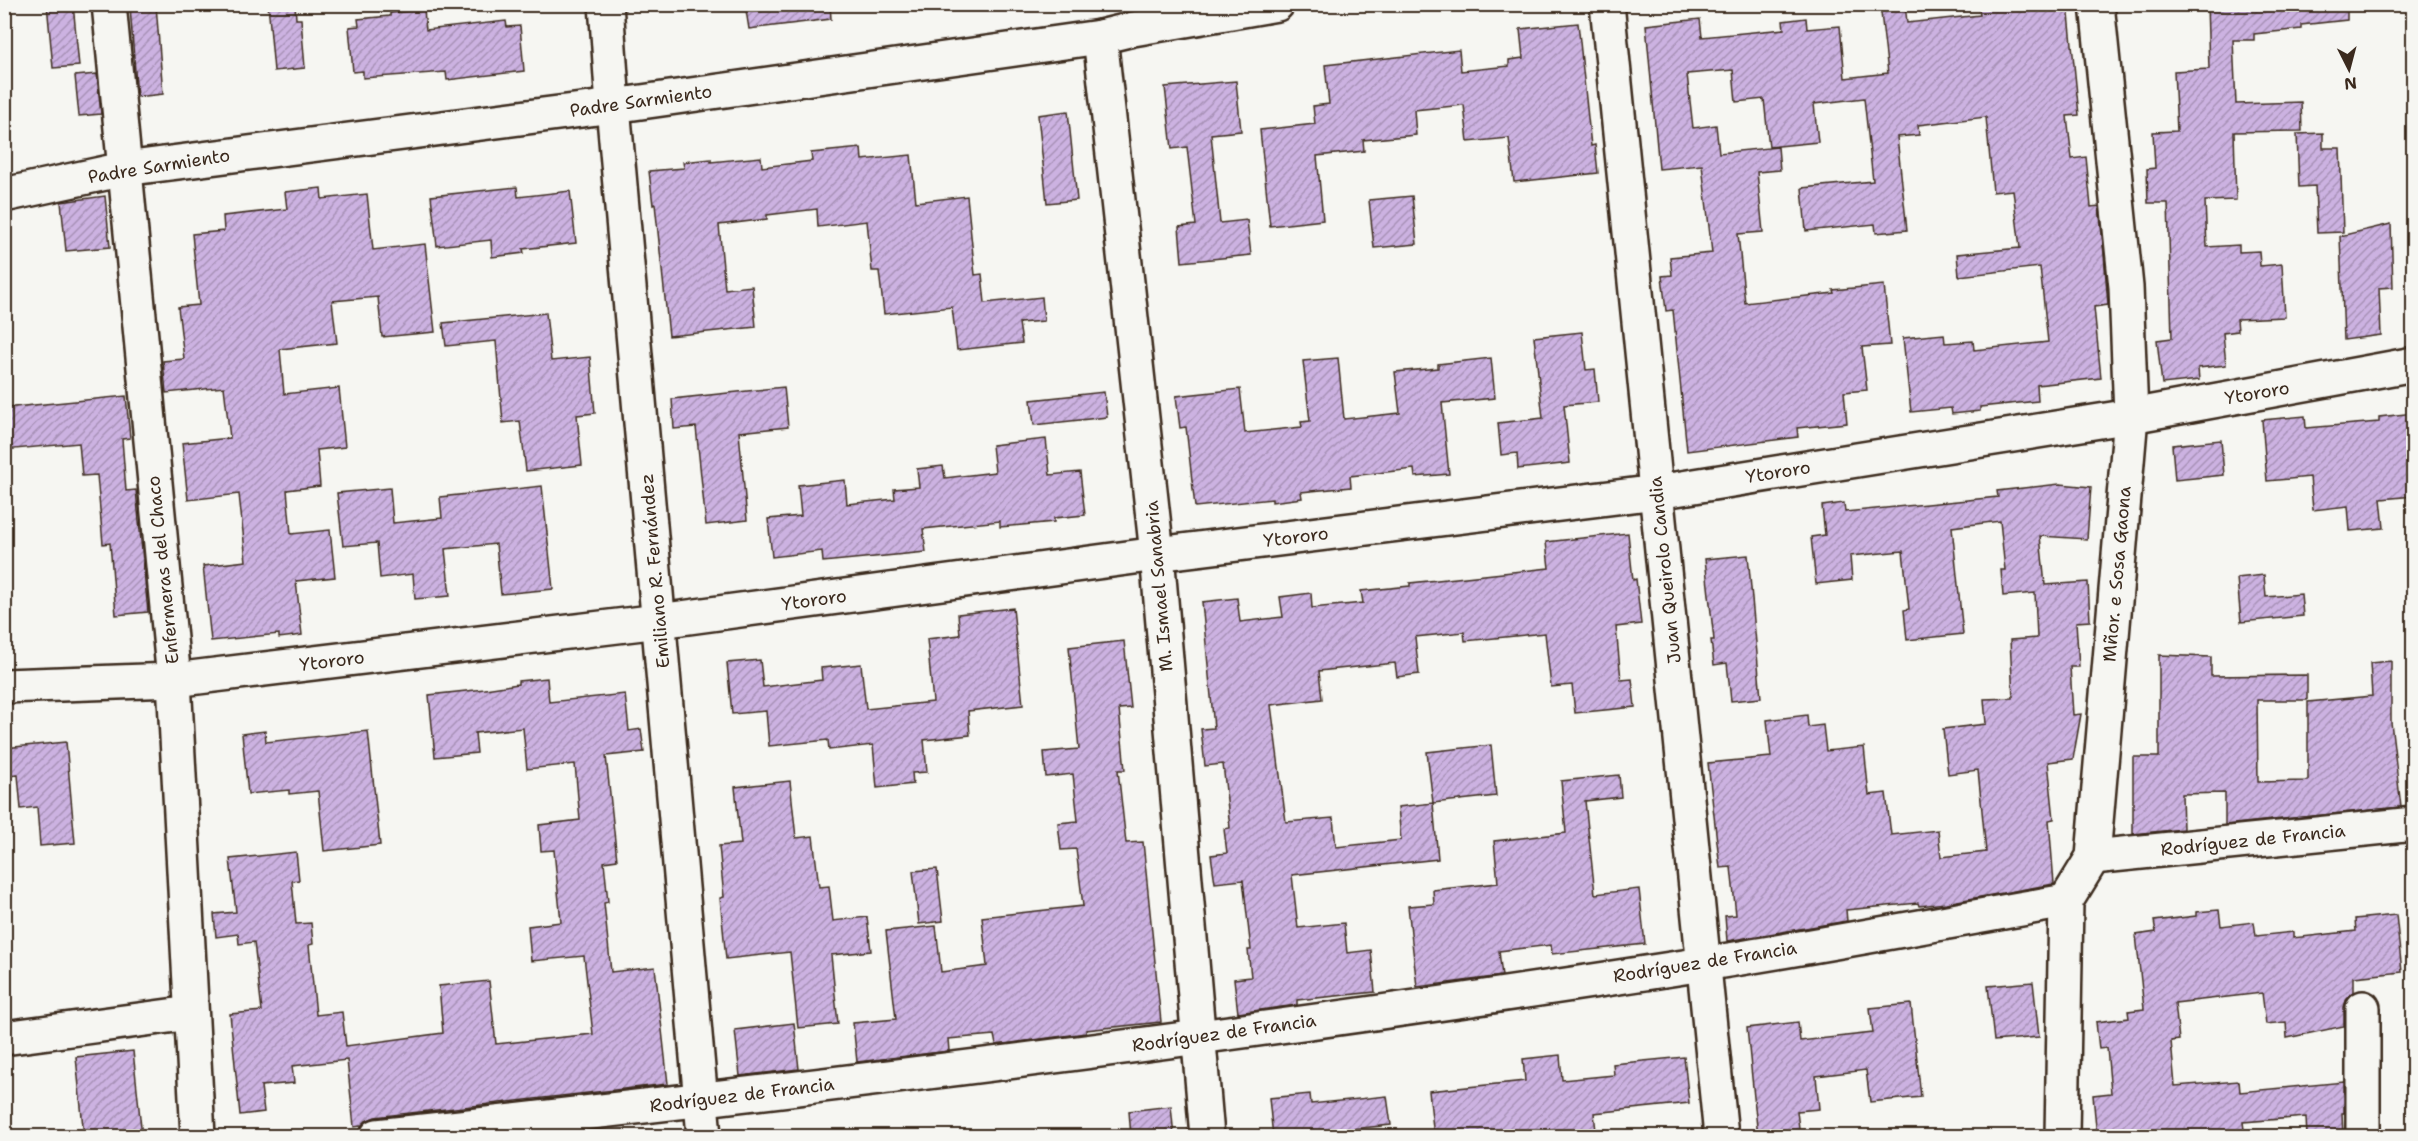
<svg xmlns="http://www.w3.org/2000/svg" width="2418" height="1141" font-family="'Shantell Sans',sans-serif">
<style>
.building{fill:url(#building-hatch);stroke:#3b2a1e;stroke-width:1.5}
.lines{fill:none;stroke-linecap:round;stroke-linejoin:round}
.minor-casing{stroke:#3b2a1e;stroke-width:38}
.minor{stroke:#f6f6f2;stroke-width:33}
.labels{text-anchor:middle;stroke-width:4.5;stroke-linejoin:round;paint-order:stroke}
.street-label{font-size:18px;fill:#3b2a1e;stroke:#f6f6f2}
</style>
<defs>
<pattern id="building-hatch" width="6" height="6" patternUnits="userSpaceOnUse" patternTransform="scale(1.5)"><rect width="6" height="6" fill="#ccb2e1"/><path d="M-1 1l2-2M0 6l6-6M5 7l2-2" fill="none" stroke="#a791b6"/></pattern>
</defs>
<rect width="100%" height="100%" fill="#f6f6f2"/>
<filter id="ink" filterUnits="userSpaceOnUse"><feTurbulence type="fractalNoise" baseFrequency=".0167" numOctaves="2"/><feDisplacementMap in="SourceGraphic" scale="12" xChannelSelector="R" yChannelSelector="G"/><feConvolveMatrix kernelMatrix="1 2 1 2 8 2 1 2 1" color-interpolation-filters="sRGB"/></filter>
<g filter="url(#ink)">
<g class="building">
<path d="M47,4H73L79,66L53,68Z"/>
<path d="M268,4H295L296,19H301L305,68L274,71Z"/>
<path d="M745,4H830L831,19L749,29Z"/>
<path d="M1880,4H1905L1907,23L1980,15L1978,4H2068L2079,115L2067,116L2072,159L2086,157L2091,207L2099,206L2104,254L2108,305L2094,307L2101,378L2037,385L2038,401L1980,407V411L1952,414L1951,408L1911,412L1903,338L1944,334L1945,343L1973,341L1974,350L2048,342L2040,267L1959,276L1957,254L2020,248L2013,190L1993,192L1986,117L1918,125L1919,135L1897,137L1907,230L1876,233L1875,224L1806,231L1802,188L1873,181L1864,98L1814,104L1818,142L1769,147L1764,99L1736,102L1733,70L1687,74L1693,128L1716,125L1719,153L1778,147L1780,170L1757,172L1763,232L1738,234L1745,303L1834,293L1833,290L1884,285L1890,345L1862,347L1867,390L1844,392L1847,423L1797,428L1798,437L1687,451L1673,310L1666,311L1662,276L1672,275L1670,257L1712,253L1702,165L1659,169L1646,25L1700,19L1702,37L1784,29L1783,21L1806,18L1807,29L1840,26L1845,78L1888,73Z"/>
<path d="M2207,4H2347V20L2301,25V29L2254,34V40H2233L2236,104L2301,102L2302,131L2234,132L2236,200L2205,201L2207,247L2239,245V252L2259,251L2260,266L2282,264L2285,317L2237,319L2238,331L2223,333L2226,365L2198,368L2199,380L2162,384L2157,340L2172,338L2168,203H2148L2147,169L2155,168L2153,132L2177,131L2174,71L2209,69Z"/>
<path d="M156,5L163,94L137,97L130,7Z"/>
<path d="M424,10L426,30L506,21L507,27L520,26L524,71L447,80L446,72L363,78V71L353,72L349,27L359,26L358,19L390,16V13Z"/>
<path d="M1578,23L1591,146L1595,145L1598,173L1514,182L1509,138L1468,142L1464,105L1414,110L1416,135L1363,140L1364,151L1317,156L1323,220L1270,226L1260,130L1315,124L1313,106L1329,104L1325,65L1459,50L1461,71L1509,66V60L1523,58L1520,29Z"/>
<path d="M97,74L101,114L79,116L75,76Z"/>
<path d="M1236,81L1241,131L1211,134L1220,223L1247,220L1251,255L1182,262L1179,227L1196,225L1187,147L1172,149L1165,87Z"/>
<path d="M1068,111L1077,200L1047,203L1038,115Z"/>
<path d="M2323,133V148H2340L2343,232L2317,233L2315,186L2299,187L2297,134Z"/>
<path d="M861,148L862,160L911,155L916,202L967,196L975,275L982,274L985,303L1042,297L1044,321L1019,323L1022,343L957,350L952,307L884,314L879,271H872L867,221L818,227L817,209L767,215V219L719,225L725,289L752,286L756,327L669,336L655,204L653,205L649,171L684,168L683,162L711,159V162L761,157L762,167L812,161L811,153Z"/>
<path d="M517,187L518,197L570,191L576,243L523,249L524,253L492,257L491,240L437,246L431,196Z"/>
<path d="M321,188L322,199L367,194L373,250L425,244L435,332L382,337L378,297L332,301L337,343L280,349L284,394L339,388L345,447L317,450L320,486L287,490L291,534L330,530L335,577L296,581L302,635L279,638V634L211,641L203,566L246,561L239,494L188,500L182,443L230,438L224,387L166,393L163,361L184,359L178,307L199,305L192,234L224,231L223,216L287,209L285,192Z"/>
<path d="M105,196L110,247L66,251L61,202Z"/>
<path d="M1412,196L1417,244L1374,248L1369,200Z"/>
<path d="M2391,224L2393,287L2379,288L2381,335L2344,340L2340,236Z"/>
<path d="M546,313L551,361L590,357L595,413L577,415L582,465L526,471L520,421L503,423L496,341L446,346L443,323Z"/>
<path d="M1582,332L1586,370L1595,369L1598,402L1564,405L1570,463L1518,469L1517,453L1501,455L1498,423L1543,418L1534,337Z"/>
<path d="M1338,358L1344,419L1400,413L1395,372L1438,368V364L1491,358L1495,398L1442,403L1449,474L1415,477L1414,469L1350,476L1351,487L1301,492L1302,498L1272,502V499L1195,507L1186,427L1180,428L1176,396L1240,389L1245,433L1302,427L1301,422L1310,421L1303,361Z"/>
<path d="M784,387L788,427L739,432L747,520L706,525L696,427L674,429L672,399Z"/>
<path d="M1104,392L1107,417L1034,425L1031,400Z"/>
<path d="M126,396L130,438L122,439L126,491L136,490L148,612L116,615L110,543L103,544L97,475L82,476L79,443L4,450V408Z"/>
<path d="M2414,413V496L2381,499L2384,528L2350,531L2348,506L2313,510L2310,477L2267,481L2262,420L2305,416L2306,428L2379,422V417Z"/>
<path d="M1046,439L1050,475L1080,472L1085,515L1054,518V522L1000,527V521L923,529L926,552L823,562L822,551L772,557L768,519L801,516L798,485L845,480L847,504L895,499L894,489L919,487L917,469L943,466L945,478L995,472L992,445Z"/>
<path d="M2221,440L2224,475L2175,480L2172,445Z"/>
<path d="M2060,484L2091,487L2087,539L2040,536L2045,585L2088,582L2090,621L2076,622L2079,667H2070L2073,715L2081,714L2073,759L2048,762L2054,819L2049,820L2054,884L1946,903L1919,906L1918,903L1846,910L1847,921L1727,941L1725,916L1736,915L1731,867L1720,868L1708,763L1771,757L1767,720L1807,715L1808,727L1823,725L1826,751L1864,747L1869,795L1886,793L1891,835L1938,830L1941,857L1986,852L1978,770L1948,774L1943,729L1986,724L1984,699L2013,698L2010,640L2037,638L2035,593L2003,596L2001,570H2005L2000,521L1952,527L1963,634L1907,640L1904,610L1909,609L1903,551L1850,556L1852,580L1816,584L1811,537L1825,535L1822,506L1844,503L1845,512L1998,497L1997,491Z"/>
<path d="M542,486L553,589L501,594L496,544L445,549L450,596L415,599L413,574L380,578L377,543L343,546L337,493L390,488L393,523L442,518L440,497Z"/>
<path d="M1628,533L1633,580L1636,579L1641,624L1616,627L1621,680L1632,679L1635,707L1575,713L1572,685L1551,687L1545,633L1465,641L1464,632L1415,637L1419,674L1397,677L1395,663L1319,671L1322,699L1271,705L1286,822L1333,818L1336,847L1401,840L1398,807L1433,803L1438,859L1292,875L1298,928L1344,923L1347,953L1371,950L1375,992L1297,1000V1005L1238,1013L1234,979L1251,977L1248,950H1251L1243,880L1215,883L1211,855L1227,853L1224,829L1230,828L1223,764L1205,766L1201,729L1214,728L1202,602L1237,598L1240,622L1283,617L1280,597L1311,593L1312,608L1363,603L1361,591L1410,586V583L1549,568L1546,542Z"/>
<path d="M1748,555L1761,698L1731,701L1727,663L1714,665L1711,640H1714L1705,559Z"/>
<path d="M2264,575L2266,597L2301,594L2303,616L2241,622L2237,578Z"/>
<path d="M1013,608L1023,705L968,711L970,735L924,740L927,772L912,773L913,784L877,788L873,745L829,750L828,740L769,746L766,711L732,714L727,663L760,660L763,687L822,680L821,668L861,664L866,709L933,702L927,639L960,635L958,614Z"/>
<path d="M1124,641L1131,708L1119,709L1125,770H1118L1126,843L1143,842L1161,1022L1086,1030V1033L996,1045L994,1035L948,1039L949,1051L857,1062L853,1023L896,1019L886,931L936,926L941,972L987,966L982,917L1083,906L1076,849L1061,850L1058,823L1078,821L1073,774L1046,777L1044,752L1079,749L1069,647Z"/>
<path d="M2159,655L2211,657V676L2307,675V700H2257L2258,782L2308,781V702L2372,696L2370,663L2391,661V722L2401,807L2225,825V793L2182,794L2183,829L2133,834V757H2159Z"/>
<path d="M547,678L549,702L625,694L629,731L641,729L644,752L606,756L617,860L604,862L608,902L604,903L611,972L655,967L668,1084L375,1117L366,1121L361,1126L354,1127L347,1060L292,1066L294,1083L261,1086L264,1112L240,1115L230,1014L262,1011L254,942L239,944L238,934L216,937L214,914L236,912L230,859L296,852L299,880L292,881L296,924L311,923L313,944L309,945L316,1015L342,1012L346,1046L443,1033L439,986L489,981L496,1044L593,1034L584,956L531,961L528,926L561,922L554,850L541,851L539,825L580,820L575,764L527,769L523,728L475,733L477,753L435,757L429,695L485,689L518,684V681Z"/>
<path d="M265,731L266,742L368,731L380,845L324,851L318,791L289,794V790L248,794L242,734Z"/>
<path d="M66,742L75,843L40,846L37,807L21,809L18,775L7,776L4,748Z"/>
<path d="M1491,745L1496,796L1433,803L1427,752Z"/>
<path d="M1619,775L1621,797L1585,801L1595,894L1639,889L1645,944L1552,954L1551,945L1499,951L1502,976L1417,987L1408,906L1434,904L1433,890L1498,883L1494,841L1566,833L1561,781Z"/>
<path d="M790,781L796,838L813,836L819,887L829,886L833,921L867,917L871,951L831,955L838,1024L798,1028L790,952L726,959L720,898L724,897L719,846L741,844L735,787Z"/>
<path d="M937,869L943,921L919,924L913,871Z"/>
<path d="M2219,910L2221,926L2254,922L2256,936L2293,932V938L2356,931L2355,919L2396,915L2402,972L2354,977V992L2347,998L2344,1007V1026L2287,1038L2286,1022L2266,1024L2262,993L2175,1003L2179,1040L2171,1041L2175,1086L2239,1081L2240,1092L2344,1082V1113H2342L2343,1137H2307L2306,1117L2243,1122L2245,1137H2097L2093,1095L2111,1093L2107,1048L2099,1049L2096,1022L2129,1018L2128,1011L2144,1009L2136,935L2156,932L2154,921L2196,916V912Z"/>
<path d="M2033,982L2039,1037L1994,1041L1988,986Z"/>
<path d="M1911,1004L1921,1097L1870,1102L1866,1070L1816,1076L1819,1109L1797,1111L1800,1137H1758L1747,1028L1798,1022L1800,1041L1873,1033L1870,1008Z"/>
<path d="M794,1023L799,1069L740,1076L735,1030Z"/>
<path d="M133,1051L142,1137H84L76,1057Z"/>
<path d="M1560,1055L1562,1080L1614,1075L1613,1064L1684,1057L1689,1103L1594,1113L1596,1131L1568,1134V1137H1471L1470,1134L1434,1137L1429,1091L1525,1081L1523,1059Z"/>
<path d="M1310,1094L1311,1104L1387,1096L1391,1125L1314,1133L1315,1137H1273L1269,1098Z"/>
<path d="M1171,1106L1174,1137H1131L1129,1111Z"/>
</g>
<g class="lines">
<g class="minor-casing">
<g id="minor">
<path d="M109,4L174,680L198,1136"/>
<path d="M606,4L613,106L704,1136"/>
<path d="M1607,4L1721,1136"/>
<path d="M1100,37L1157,554L1207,1136"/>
<path d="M4,195L124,169L613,106L1100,37L1133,29L1277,4"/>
<path d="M4,686L174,680L659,621L1157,554L1657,492L2131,416L2414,364"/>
<path d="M2093,857L2414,824"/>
<path d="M2363,1008V1136"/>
<path d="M4,1038L191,1013"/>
<path d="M377,1136C820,1088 1263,1033 1703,964C1824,945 1945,922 2066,901"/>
<path d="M2062,1136L2066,901L2093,857L2131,416L2126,287L2097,4"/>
</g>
</g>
<use href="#minor" class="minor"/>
</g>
</g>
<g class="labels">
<g class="street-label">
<text transform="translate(641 101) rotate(-8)" y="6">Padre Sarmiento</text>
<text transform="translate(159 166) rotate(-9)" y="6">Padre Sarmiento</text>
<text transform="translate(2257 393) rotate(-10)" y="6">Ytororo</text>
<text transform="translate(1778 472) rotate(-9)" y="6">Ytororo</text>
<text transform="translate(1296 537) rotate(-7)" y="6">Ytororo</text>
<text transform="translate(163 570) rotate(-96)" y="6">Enfermeras del Chaco</text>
<text transform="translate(1665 570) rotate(-96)" y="6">Juan Queirolo Candia</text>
<text transform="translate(655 571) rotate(-95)" y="6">Emiliano R. Fernández</text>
<text transform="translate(2117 574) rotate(-85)" y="6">Mñor. e Sosa Gaona</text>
<text transform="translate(1159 586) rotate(-95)" y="6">M. Ismael Sanabria</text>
<text transform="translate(814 600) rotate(-8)" y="6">Ytororo</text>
<text transform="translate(332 661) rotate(-7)" y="6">Ytororo</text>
<text transform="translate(2253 840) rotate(-6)" y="6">Rodríguez de Francia</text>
<text transform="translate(1705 962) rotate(-9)" y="6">Rodríguez de Francia</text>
<text transform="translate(1224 1033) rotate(-8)" y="6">Rodríguez de Francia</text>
<text transform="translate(742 1095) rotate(-7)" y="6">Rodríguez de Francia</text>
</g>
</g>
<rect width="2418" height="1141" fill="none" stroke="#f6f6f2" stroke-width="24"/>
<rect x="12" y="12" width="2394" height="1117" fill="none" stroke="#3b2a1e" stroke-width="2" filter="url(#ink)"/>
<g transform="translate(2349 69) rotate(174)" stroke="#f6f6f2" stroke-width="4.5" paint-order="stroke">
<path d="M0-4.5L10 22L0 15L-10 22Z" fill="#3b2a1e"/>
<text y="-9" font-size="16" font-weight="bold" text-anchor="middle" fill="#3b2a1e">N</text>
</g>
</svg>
